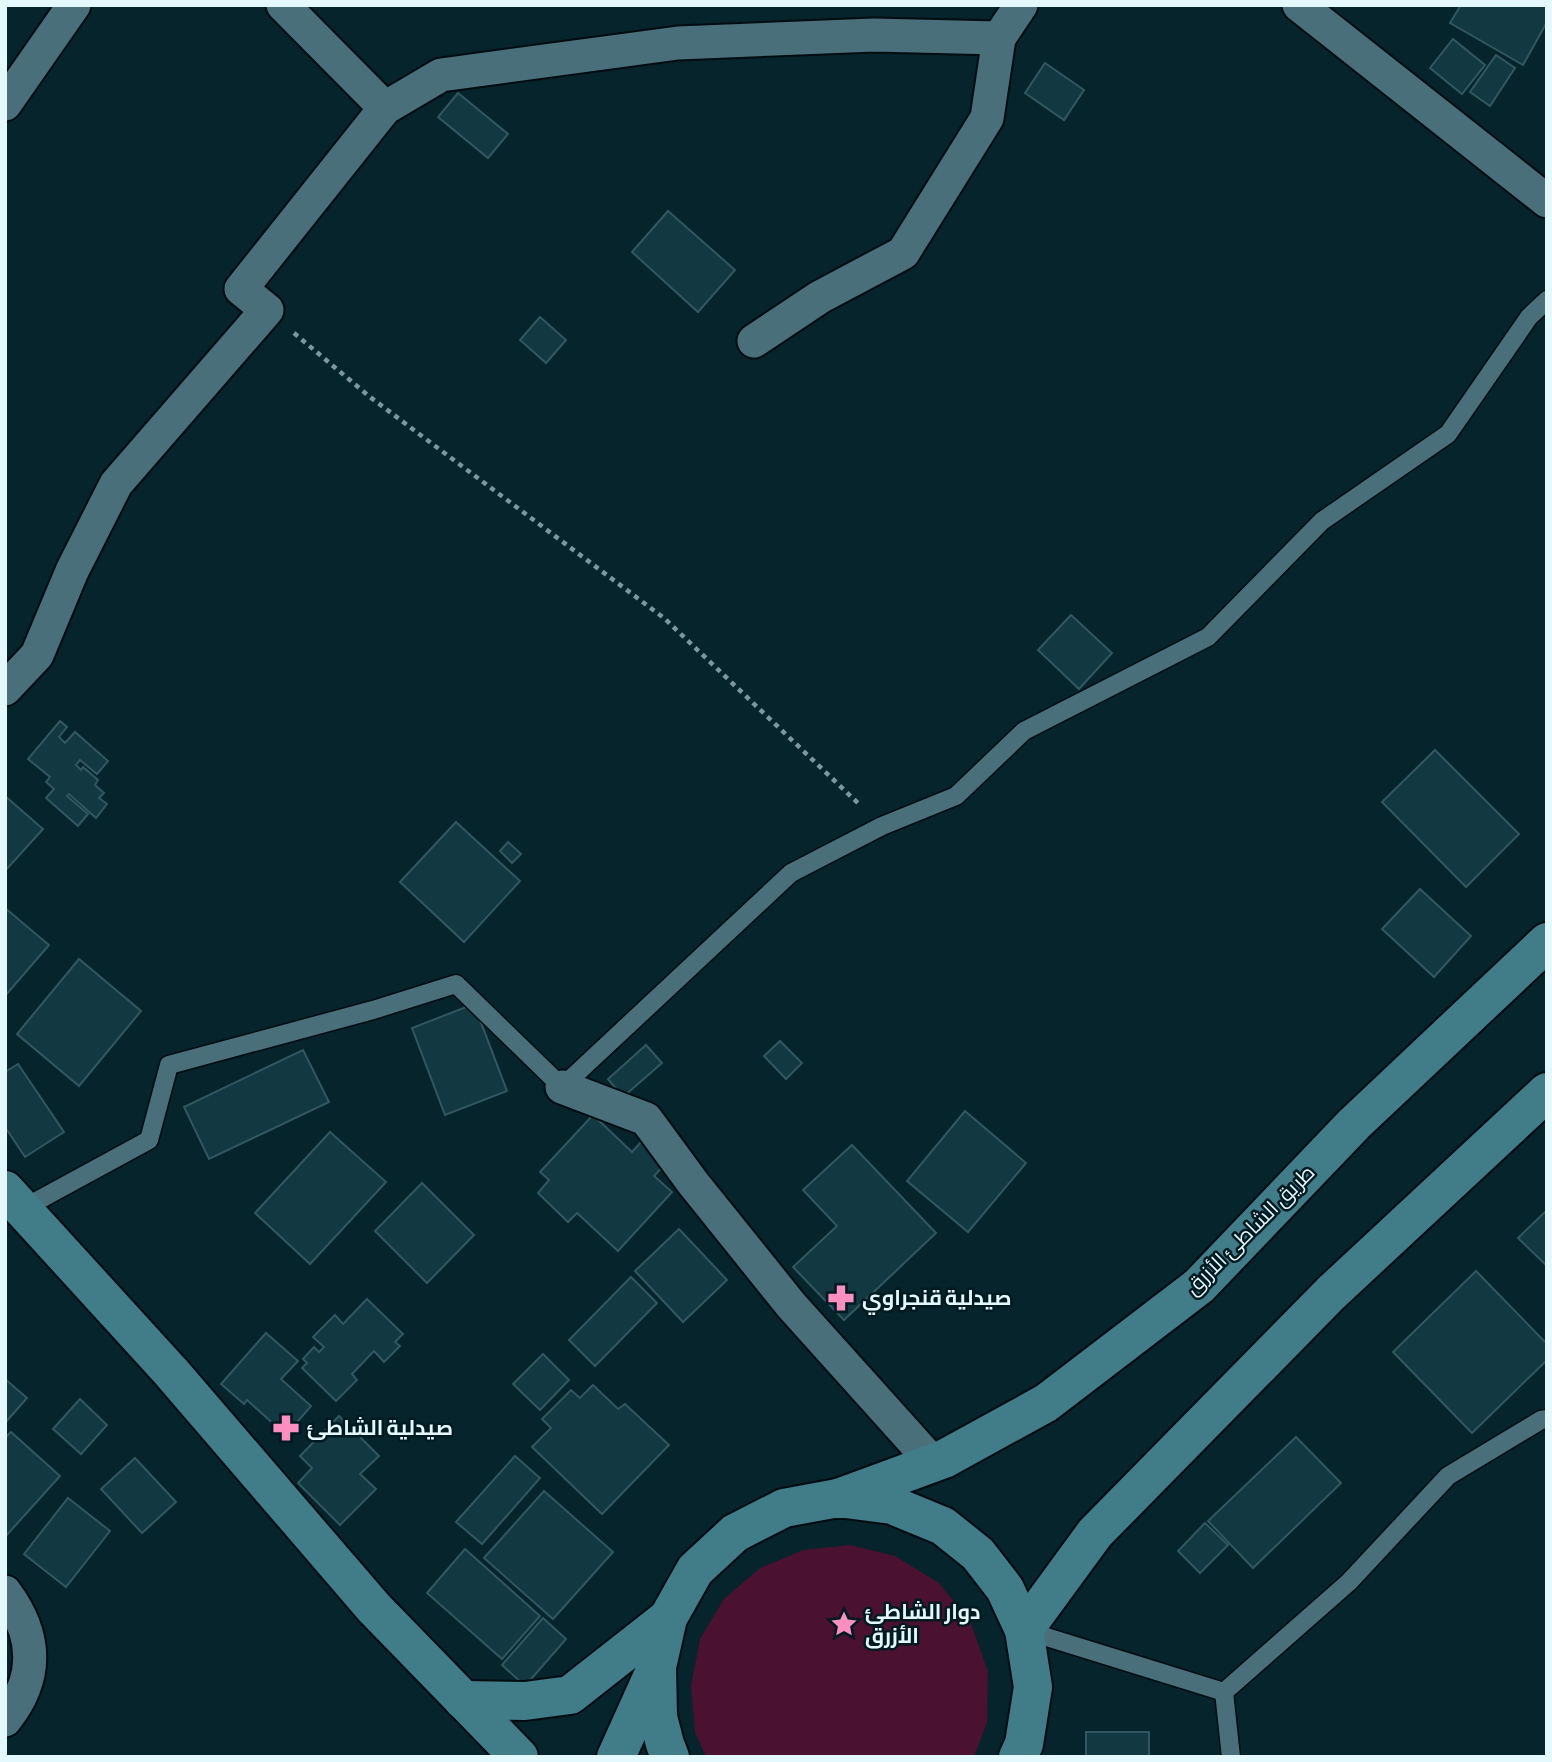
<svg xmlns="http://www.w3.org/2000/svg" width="1552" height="1762" font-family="'Alegreya Sans',Cairo,sans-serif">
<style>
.green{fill:#4a1130}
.building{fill:#123942;stroke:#315861;stroke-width:2}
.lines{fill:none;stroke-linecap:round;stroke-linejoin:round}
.lane-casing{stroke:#000c11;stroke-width:21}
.street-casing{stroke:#000c11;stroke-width:37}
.secondary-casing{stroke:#000c11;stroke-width:42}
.path{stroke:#7d979d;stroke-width:4.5;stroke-dasharray:5 5;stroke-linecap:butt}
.lane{stroke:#49707a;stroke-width:18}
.street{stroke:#49707a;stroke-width:33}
.secondary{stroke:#417c89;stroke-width:38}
.labels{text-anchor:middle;stroke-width:5;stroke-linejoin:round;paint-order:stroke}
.street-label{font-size:21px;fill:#e3f9fe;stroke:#001a21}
.poi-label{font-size:21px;font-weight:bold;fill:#e3f9fe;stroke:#001a21;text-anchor:start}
</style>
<rect width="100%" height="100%" fill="#05242b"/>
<path class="green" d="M850,1545L895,1556L939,1583L971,1623L988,1672L987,1723L974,1757H706L695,1732L691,1685L700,1639L724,1599L760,1568L803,1550Z"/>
<g class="building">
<path d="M1461,5H1547V22L1523,65L1450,23Z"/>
<path d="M1453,39L1485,65L1462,94L1430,68Z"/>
<path d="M1496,55L1515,68L1490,106L1470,92Z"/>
<path d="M1045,63L1084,90L1064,120L1025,93Z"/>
<path d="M458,93L508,134L488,158L438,117Z"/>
<path d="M668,211L735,270L698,312L632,252Z"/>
<path d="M540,317L566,340L546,363L520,340Z"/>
<path d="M1071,615L1112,653L1079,689L1038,650Z"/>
<path d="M60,721L67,727L59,737L65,743L75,732L108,761L97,774L80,760L76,765L81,770L83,767L98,780L95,785L104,793L99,798L107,804L96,818L69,794L67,796L88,814L78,826L46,798L54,789L46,782L50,777L28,759Z"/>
<path d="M1435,750L1519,834L1466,887L1382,802Z"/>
<path d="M5,796L43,829L5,871Z"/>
<path d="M456,822L520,881L464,942L400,882Z"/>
<path d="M508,842L521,854L512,863L500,851Z"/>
<path d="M1420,889L1471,936L1434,977L1382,929Z"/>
<path d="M5,908L49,945L5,996Z"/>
<path d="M79,959L141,1011L79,1086L17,1034Z"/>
<path d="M474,1004L507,1091L445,1115L412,1028Z"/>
<path d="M780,1041L802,1063L786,1079L764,1056Z"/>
<path d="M646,1045L662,1063L623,1097L608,1079Z"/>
<path d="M303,1050L329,1102L209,1159L184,1107Z"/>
<path d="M18,1064L64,1132L25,1157L5,1127V1072Z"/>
<path d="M965,1111L1026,1163L968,1232L907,1181Z"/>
<path d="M593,1115L632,1152L643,1140L667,1162L654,1176L672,1192L618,1251L577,1213L568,1222L538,1193L549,1180L540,1172Z"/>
<path d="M330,1132L386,1182L310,1264L255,1213Z"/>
<path d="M852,1145L936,1233L844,1320L793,1267L837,1226L803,1190Z"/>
<path d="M422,1183L474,1235L427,1283L375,1231Z"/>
<path d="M1547,1210V1266L1518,1238Z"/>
<path d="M679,1229L727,1280L683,1322L635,1271Z"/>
<path d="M1476,1271L1547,1344V1360L1472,1433L1393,1352Z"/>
<path d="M631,1277L657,1303L595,1366L569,1340Z"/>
<path d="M367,1299L403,1334L395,1342L400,1346L384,1362L374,1351L352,1374L357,1380L336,1401L302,1368L307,1363L303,1359L314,1347L319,1352L324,1347L313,1337L335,1315L343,1324Z"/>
<path d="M266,1333L298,1361L281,1379L311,1406L286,1435L247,1400L244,1404L221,1384Z"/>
<path d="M543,1354L569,1380L540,1410L513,1384Z"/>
<path d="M5,1379L27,1398L5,1423Z"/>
<path d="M593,1385L618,1409L625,1404L669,1445L602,1514L532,1447L551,1428L542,1419L571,1390L580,1398Z"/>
<path d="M80,1399L107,1425L81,1454L53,1429Z"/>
<path d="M339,1416L379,1456L360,1474L376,1489L340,1525L298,1483L312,1468L300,1456Z"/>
<path d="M11,1432L60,1476L5,1537V1438Z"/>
<path d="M1296,1437L1341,1483L1253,1568L1208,1521Z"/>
<path d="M515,1456L540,1478L482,1544L456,1522Z"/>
<path d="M135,1458L176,1502L142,1533L101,1489Z"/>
<path d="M544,1491L613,1552L553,1619L484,1558Z"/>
<path d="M68,1498L110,1531L66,1587L24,1554Z"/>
<path d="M1205,1523L1228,1545L1200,1573L1178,1551Z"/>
<path d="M465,1549L540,1616L502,1659L427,1593Z"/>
<path d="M543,1618L566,1639L525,1686L502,1665Z"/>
<rect x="1086" y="1732" width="63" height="25"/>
</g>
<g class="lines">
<g class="lane-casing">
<g id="lane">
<path d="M24,1208L149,1140L169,1065L373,1010L456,984L562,1087L791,873L882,826L956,796L1024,731L1208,637L1322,521L1448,434L1529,317L1547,300"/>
<path d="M1024,1630L1224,1692L1349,1582L1448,1476L1541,1420L1547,1419"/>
<path d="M1224,1692L1231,1757"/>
</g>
</g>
<g class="street-casing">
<g id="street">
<path d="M283,5L385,108"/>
<path d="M1299,5L1547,201"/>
<path d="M5,104L74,5"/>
<path d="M754,341L820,297L903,253L987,118L999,38"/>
<path d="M5,689L37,655L72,571L116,484L267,310L241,289L385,108L441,75L678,43L874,35L999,38L1021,5"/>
<path d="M562,1087L646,1119L693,1183L791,1305L933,1463"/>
<path d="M5,1592C37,1635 39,1678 5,1720"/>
</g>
</g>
<g class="secondary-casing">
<g id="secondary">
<path d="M5,1190L171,1372L374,1608L519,1757"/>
<path d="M838,1498L944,1459L1046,1403L1199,1286L1354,1124L1547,942"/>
<path d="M1024,1630L1095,1533L1331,1293L1547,1092"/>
<path d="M463,1700L525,1701L570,1695L668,1618"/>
<path d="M616,1757L653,1675"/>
<path d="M670,1757L665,1744L658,1717L657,1667L668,1618L695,1570L735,1533L784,1508L838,1498L892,1505L943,1526L978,1554L1005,1589L1024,1630L1033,1687L1024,1744L1018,1757"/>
</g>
</g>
<path class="path" d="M294,333L370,397L664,618L861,806"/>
<use href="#lane" class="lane"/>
<use href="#street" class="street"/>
<use href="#secondary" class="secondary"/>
</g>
<defs>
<g id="pharmacy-bare" transform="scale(2.1)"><path d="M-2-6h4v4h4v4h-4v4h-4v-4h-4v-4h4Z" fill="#fc8fc2" stroke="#001a21" stroke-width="2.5" paint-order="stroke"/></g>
<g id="sight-bare" transform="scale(2.1)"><path d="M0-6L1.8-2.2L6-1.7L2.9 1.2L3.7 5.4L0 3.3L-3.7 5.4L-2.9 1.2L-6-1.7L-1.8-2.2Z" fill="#fc8fc2" stroke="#001a21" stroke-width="2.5" paint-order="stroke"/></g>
</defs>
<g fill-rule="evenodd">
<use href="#pharmacy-bare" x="841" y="1298"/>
<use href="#pharmacy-bare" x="286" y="1428"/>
<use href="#sight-bare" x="844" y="1624"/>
</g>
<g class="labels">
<g class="street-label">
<text transform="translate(1250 1230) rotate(-45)" y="7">طريق الشاطئ الأزرق</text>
</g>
<g class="poi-label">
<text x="862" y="1305">صيدلية قنجراوي</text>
<text x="307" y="1435">صيدلية الشاطئ</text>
<text x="865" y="1619">دوار الشاطئ<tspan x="865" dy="24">الأزرق</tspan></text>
</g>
</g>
<rect width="1552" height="1762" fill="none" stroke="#e3f9fe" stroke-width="14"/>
</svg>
